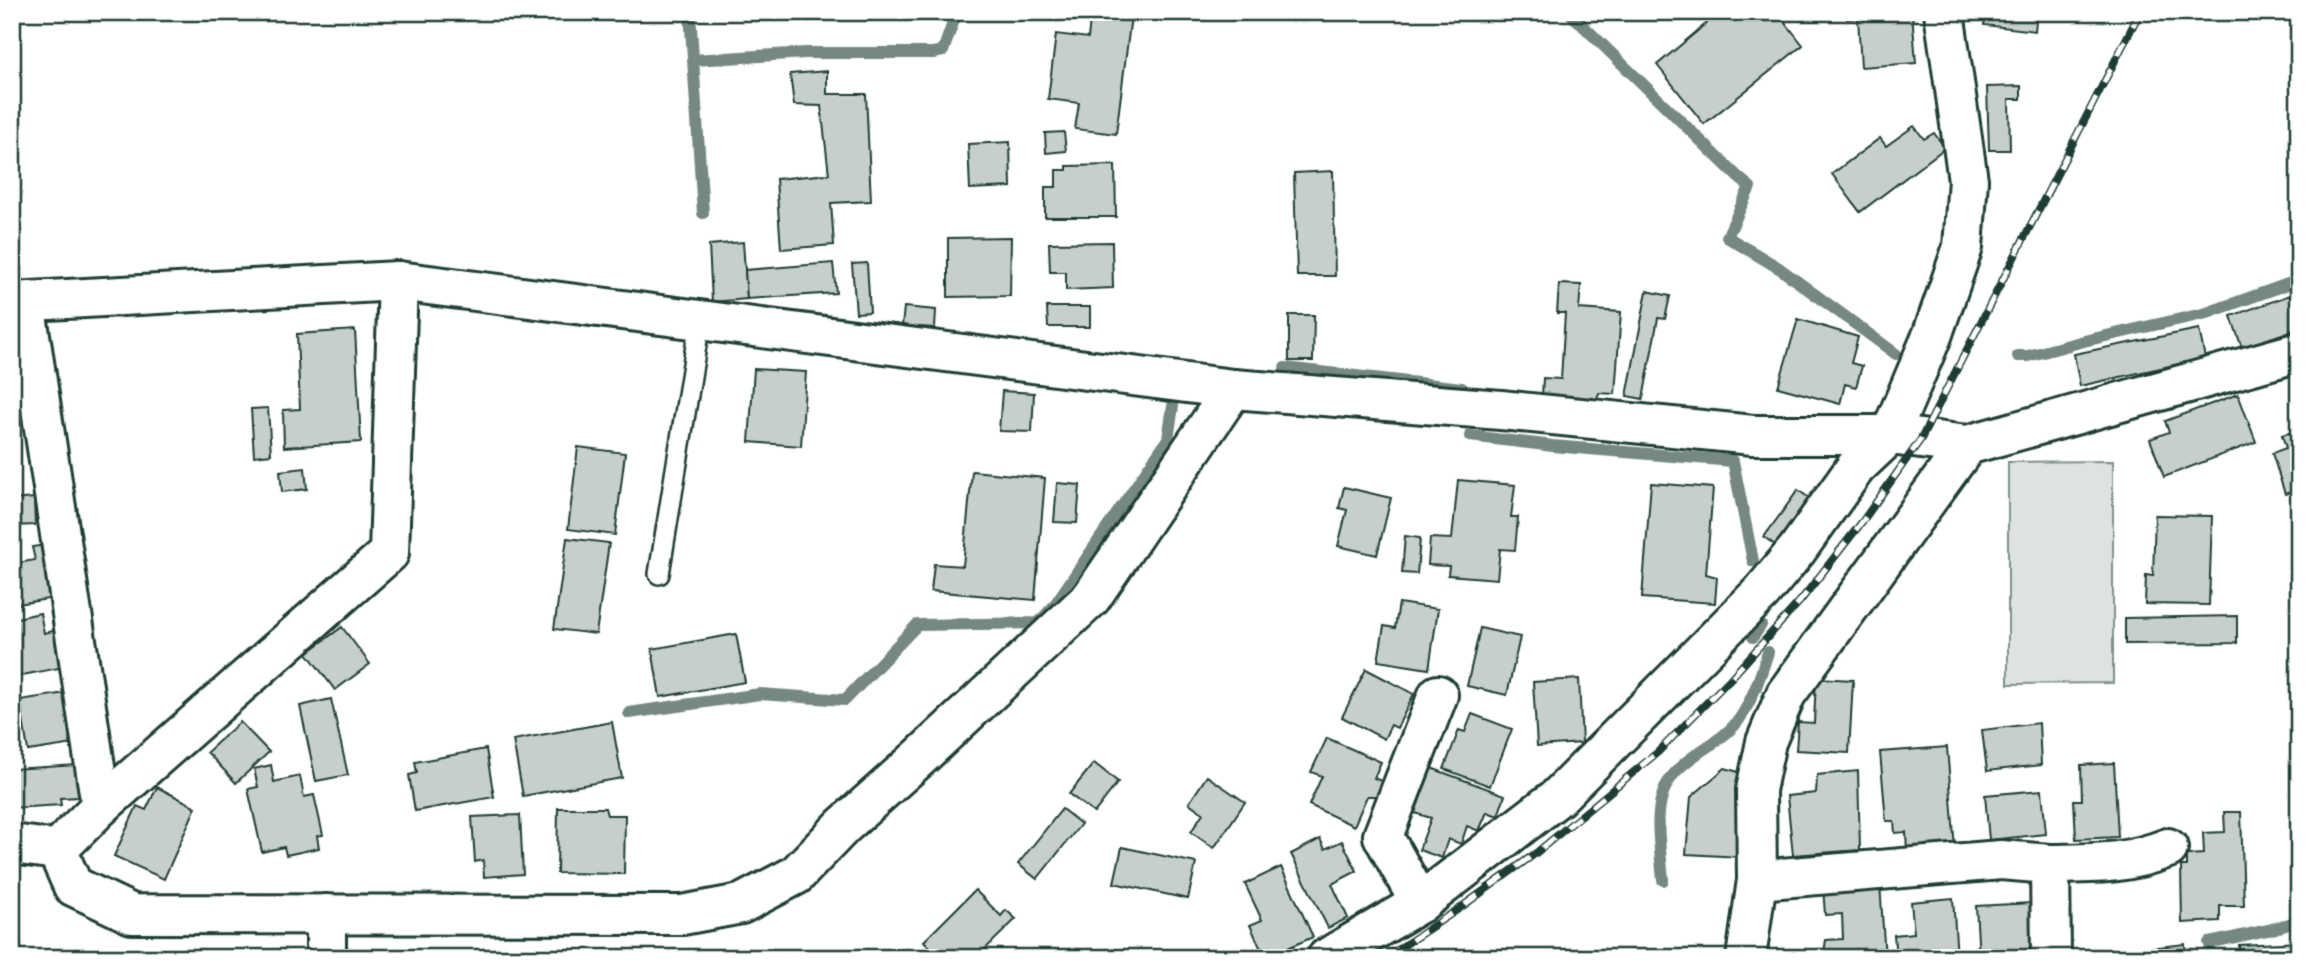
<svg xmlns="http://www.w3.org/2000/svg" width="2311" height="970" font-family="'Indie Flower',sans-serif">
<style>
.green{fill:#dee3e2;stroke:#7e908b;stroke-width:2}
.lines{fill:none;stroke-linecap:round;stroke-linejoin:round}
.stream{stroke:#758883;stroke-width:12}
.building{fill:#c7cfcc;stroke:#1f3d34;stroke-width:2}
.service-casing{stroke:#1f3d34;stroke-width:24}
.minor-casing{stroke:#1f3d34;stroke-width:44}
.service{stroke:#fff;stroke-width:19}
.minor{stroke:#fff;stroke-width:38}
.rail-casing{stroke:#1f3d34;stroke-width:8}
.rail{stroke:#fff;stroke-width:5;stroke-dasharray:16;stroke-linecap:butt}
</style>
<rect width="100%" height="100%" fill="#fff"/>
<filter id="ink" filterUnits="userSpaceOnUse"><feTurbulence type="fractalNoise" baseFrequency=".0143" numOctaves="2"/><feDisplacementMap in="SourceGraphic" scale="14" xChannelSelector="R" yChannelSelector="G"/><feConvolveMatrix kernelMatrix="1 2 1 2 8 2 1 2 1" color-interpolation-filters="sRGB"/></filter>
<g filter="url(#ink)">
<path class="green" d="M2113,461V683L2008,684V462Z"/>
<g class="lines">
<g class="stream">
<path d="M690,12L703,213"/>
<path d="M1569,12L1738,177L1750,187L1727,237L1779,268L1896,354"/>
<path d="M694,60L806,53H933L943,51L955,17L961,14L983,12"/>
<path d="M2018,356H2028L2084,341L2207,313L2299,280"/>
<path d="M1285,368L1462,388"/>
<path d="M1470,436L1553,446L1733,461L1753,561"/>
<path d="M1753,637L1761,625"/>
<path d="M629,713L760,694L845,700L917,625L1038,623L1054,606L1168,439L1173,406"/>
<path d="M1663,880C1661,854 1655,825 1661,800C1671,757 1716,750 1738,721C1752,702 1761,675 1768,652"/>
<path d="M2209,943L2272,929L2299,921"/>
</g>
</g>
<g class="building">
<path d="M1091,12L1131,16L1116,134L1075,129L1079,103L1048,99L1056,34L1088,38Z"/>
<path d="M1720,12H1777L1803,45L1704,124L1657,65Z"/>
<path d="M1846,12H1912L1916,63L1861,67L1858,18L1847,19Z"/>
<path d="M1986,12H2037L2035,31L1984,25Z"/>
<path d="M827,71V94H866L871,201L831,203L834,245L781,249L776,179L829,174L821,106L794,105L790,74Z"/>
<path d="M2021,86V99H2009L2010,150H1989L1987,87Z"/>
<path d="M1914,126L1924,139L1934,133L1945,148L1860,212L1832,174L1880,138L1886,146Z"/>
<path d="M1064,132L1066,151L1046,153L1045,133Z"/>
<path d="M1010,142L1011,187L970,189L968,144Z"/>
<path d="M1115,165L1116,217H1045V187H1056V170H1067V166Z"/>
<path d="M1333,171L1335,276H1297L1294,173Z"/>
<path d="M1011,237L1010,296L948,297V238Z"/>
<path d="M743,242L747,299L712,302L709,245Z"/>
<path d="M1112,242L1113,288L1066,290V272H1050L1049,243Z"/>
<path d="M833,263L836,293L747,299L745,270Z"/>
<path d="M867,263L870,312L856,313L852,264Z"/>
<path d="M1559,284L1581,285L1579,309L1621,312L1615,394L1599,393L1596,401L1542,397L1543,378L1561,379L1565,313H1557Z"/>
<path d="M1647,291L1670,296L1665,319L1658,318L1643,399L1627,396Z"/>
<path d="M2299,292V328L2242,348L2231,316Z"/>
<path d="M904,307L936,310L935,328L902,326Z"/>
<path d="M1047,307H1090V327H1048Z"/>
<path d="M1289,315H1314L1313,361H1289Z"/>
<path d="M1798,319L1858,337L1851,363L1862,366L1856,387L1845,384L1840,404L1778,387Z"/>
<path d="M2199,329L2205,358L2080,386L2074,354Z"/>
<path d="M355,330L361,442L284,447L283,410L300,409L297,334Z"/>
<path d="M754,369L806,372L801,446L749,442Z"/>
<path d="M1002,391L1034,393L1032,432L999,431Z"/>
<path d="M2238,394L2256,442L2164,477L2150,439L2169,432L2165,421Z"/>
<path d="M268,408L271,454L254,456L251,409Z"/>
<path d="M2299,430V489L2285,494L2272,453L2286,448L2282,435Z"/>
<path d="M578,447L625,453L615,535L568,529Z"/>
<path d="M305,468L307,489L282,492L280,471Z"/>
<path d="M972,471L1045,478L1035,600L931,591L934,564L963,566Z"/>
<path d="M1458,480L1515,485L1511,517H1518L1515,550L1500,549L1497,579L1448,575L1449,566L1428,565L1430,538L1452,539Z"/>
<path d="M1057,483L1080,485L1077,523L1054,522Z"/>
<path d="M1651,483L1713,488L1706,574L1717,577L1715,603L1642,598Z"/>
<path d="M1344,487L1391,498L1377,555L1338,546L1347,510L1339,508Z"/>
<path d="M1798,490L1812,500L1778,547L1764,537Z"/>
<path d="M34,498L35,525L12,526V500Z"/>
<path d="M2155,515L2212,516L2209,605L2145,604L2146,575L2153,576Z"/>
<path d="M1405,536L1420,538L1417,574L1402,573Z"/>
<path d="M567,538L609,543L596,634L554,629Z"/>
<path d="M46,545L54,598L12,605V564L35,560L32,547Z"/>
<path d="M1399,603L1438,609L1429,669L1378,661L1384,626L1395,628Z"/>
<path d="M40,613L44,633L57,630L64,667L12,677V619Z"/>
<path d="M2237,616V643L2125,644V618Z"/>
<path d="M342,627L370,664L335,690L307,653Z"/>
<path d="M1480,628L1520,637L1507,695L1467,686Z"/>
<path d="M736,634L745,682L660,697L652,649Z"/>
<path d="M1366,669L1414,694L1397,728L1391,725L1384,739L1342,717Z"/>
<path d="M1816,678L1853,680L1849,753L1796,750L1798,722L1814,723Z"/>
<path d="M1579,679L1582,743L1537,746L1533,682Z"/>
<path d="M66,693L74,744L28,751L20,700Z"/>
<path d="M331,699L348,775L316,781L300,706Z"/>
<path d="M1472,714L1512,729L1490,786L1444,769L1459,730L1465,732Z"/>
<path d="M240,722L269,752L236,783L207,752Z"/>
<path d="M612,722L622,778L523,796L513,740Z"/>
<path d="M2039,723L2041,765L1987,771L1982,730Z"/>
<path d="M1327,738L1381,762L1374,778L1384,782L1378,796H1367L1354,826L1309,805L1322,776L1311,772Z"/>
<path d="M1947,747L1955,849L1907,852L1906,832L1895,833L1894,821H1886L1880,752Z"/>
<path d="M486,749L494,797L415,811L409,775L417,773L415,762Z"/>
<path d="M1094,763L1118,782L1094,813L1069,794Z"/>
<path d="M2114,763L2118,837L2076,839L2074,800H2082L2081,765Z"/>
<path d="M78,765L80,797L60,798L61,805L13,808L12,769Z"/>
<path d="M271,765L274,782L300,776L304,797L314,795L323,835L317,836L319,848L286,855L284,847L262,852L248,789L258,787L254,769Z"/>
<path d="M1431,768L1505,795L1498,816L1487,812L1479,831L1467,826L1461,844L1448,839L1442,858L1419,850L1431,818L1415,813Z"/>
<path d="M1725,768L1742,773L1741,857L1686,854L1691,797Z"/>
<path d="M1858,771L1860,850L1793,855L1787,796L1816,793L1817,775Z"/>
<path d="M1207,776L1245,802L1214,848L1191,832L1203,813L1189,803Z"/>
<path d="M157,787L196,807L164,879L114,856L137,806L146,810Z"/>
<path d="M2042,790L2046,834L1989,840L1985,795Z"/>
<path d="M558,808H605L607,815H625L624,874L557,873Z"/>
<path d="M1062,809L1081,824L1037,879L1018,864Z"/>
<path d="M2224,812H2241L2244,906H2220V921L2182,923L2181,866H2187V855L2204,854L2203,833L2225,832Z"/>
<path d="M520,815L523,874L484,877L483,860L475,862L472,817Z"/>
<path d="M1320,839L1325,849L1342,841L1357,871L1332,884L1348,918L1328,928L1291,854Z"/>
<path d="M1122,847L1196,863L1188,899L1114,883Z"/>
<path d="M1281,867L1313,937L1265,958L1250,925L1262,920L1245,884Z"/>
<path d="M1880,883L1885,958H1823L1826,940L1843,939L1842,914L1825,915L1823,887Z"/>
<path d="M975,890L1001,916L1006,910L1016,919L976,958H940L924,941Z"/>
<path d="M1953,898L1957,958H1896L1894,935L1914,933L1911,902Z"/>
<path d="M2032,903L2035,958H1979L1976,906Z"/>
<path d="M2299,942V958H2239V945Z"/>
<path d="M2185,944L2186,958H2149V948Z"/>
</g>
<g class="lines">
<g class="service-casing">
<path id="service" d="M659,574L700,321"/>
</g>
<g class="minor-casing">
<g id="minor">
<path d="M12,302L398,281L1233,389L1501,410L1753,435H1890L1967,445L2299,352"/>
<path d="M25,302L101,806"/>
<path d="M12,844L57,850"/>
<path d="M57,850L73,886L132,914L682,915L741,904L796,875L843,826L919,758L1091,598L1233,389"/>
<path d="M57,850L101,806L389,553L398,281"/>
<path d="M2050,864C2095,863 2124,865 2168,848"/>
<path d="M1757,880L2001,860L2050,864L2051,958"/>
<path d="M1420,903L1383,836L1438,695"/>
<path d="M326,958V914"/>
<path d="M1327,958L1420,903L1558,797L1762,592L1797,550L1856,467L1890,435L1932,336L1963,247L1968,180L1944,12"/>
<path d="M1746,958L1757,880L1756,790L1766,742L1786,694L1967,445"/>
</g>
</g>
<use href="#service" class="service"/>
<use href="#minor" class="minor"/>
<g class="rail-casing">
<path id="rail" d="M1385,958L1460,908L1536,853L1658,752L1731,678L1801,600L1862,522L1921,439L2140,12"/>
</g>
<use href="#rail" class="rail"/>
</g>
</g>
<rect width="2311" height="970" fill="none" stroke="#fff" stroke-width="42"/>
<rect x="21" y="21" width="2269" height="928" fill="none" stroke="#1f3d34" stroke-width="2.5" filter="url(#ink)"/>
</svg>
